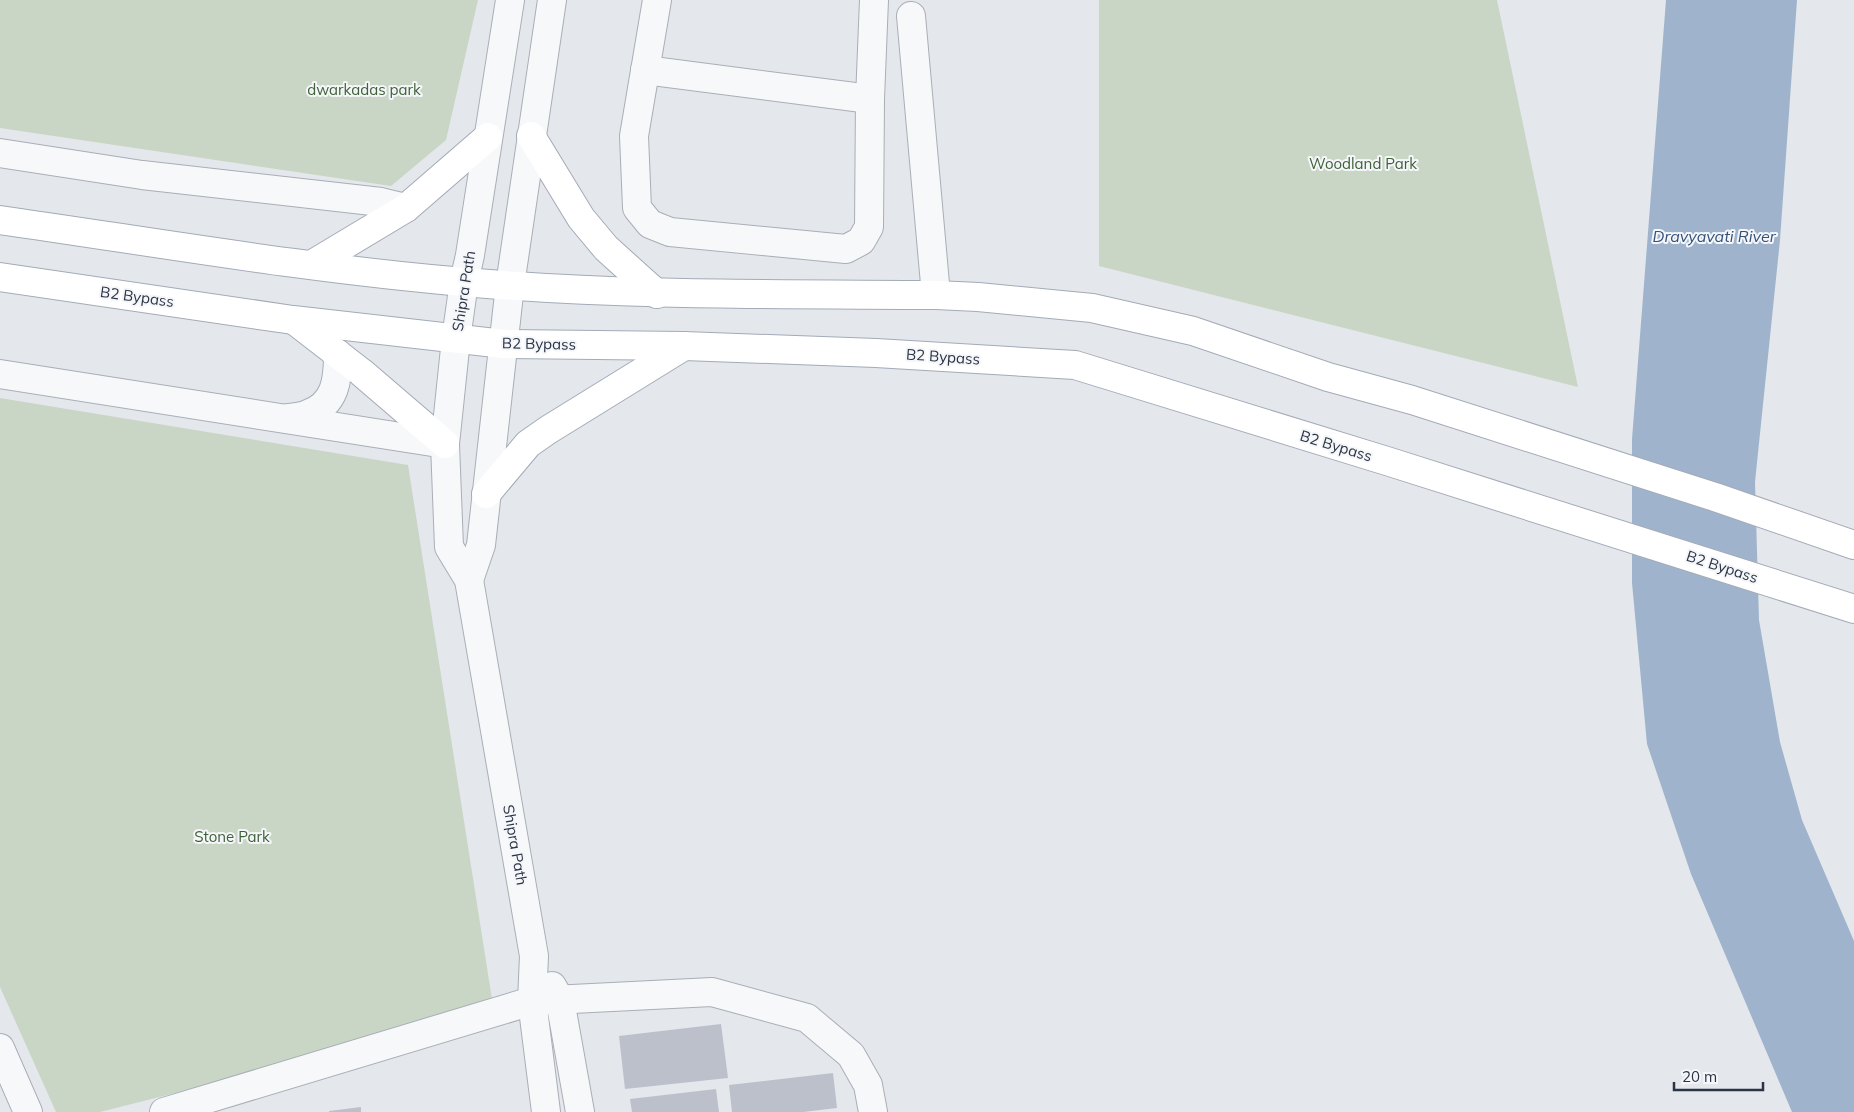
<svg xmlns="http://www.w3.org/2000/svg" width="1854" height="1112" font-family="Mulish,sans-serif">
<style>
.green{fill:#c9d6c5}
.water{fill:#9fb4cc}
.building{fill:#bbc0ca}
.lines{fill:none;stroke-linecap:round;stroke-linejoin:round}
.minor-casing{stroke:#a9aeb7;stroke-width:30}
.major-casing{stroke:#a3abb8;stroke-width:30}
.minor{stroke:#f7f8fa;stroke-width:28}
.major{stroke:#fff;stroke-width:28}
.labels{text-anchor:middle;stroke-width:4;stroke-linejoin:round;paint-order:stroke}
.park-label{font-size:15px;fill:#3f6138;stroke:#f4f6f9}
.street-label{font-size:15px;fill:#2b3445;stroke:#f4f6f9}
.water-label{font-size:16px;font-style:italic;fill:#34527a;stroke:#f4f6f9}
</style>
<rect width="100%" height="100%" fill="#e4e7ec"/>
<g class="green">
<path d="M0,0H478L446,140L391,186L0,128Z"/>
<path d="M1099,0H1497L1578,387L1099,266Z"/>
<path d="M0,398L408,465L494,1012L100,1112H56L0,987Z"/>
</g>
<path class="water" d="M1666,0H1797L1780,240L1755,482L1759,620L1780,742L1802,820L1854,941V1112H1792L1691,874L1647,744L1632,583V439Z"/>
<g class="building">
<path d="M721,1024L728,1078L625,1089L619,1036Z"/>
<path d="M833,1073L837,1108L803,1112H732L729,1085Z"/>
<path d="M716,1089L719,1112H632L630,1099Z"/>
<path d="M361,1107V1112H329V1111Z"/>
</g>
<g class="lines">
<g class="minor-casing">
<g id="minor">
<path d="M510,0L470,255L464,282L456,339L445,444L449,547L469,580L534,956L532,1001L546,1112"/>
<path d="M657,0L634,136L637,208L650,224L670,232L846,249L861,241L869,227L870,99L874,0"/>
<path d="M911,16L936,295"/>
<path d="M645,70L870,99"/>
<path d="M0,153L142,175L381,202L406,208"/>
<path d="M0,374L445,444"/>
<path d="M288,418C294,417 302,417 308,414C336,404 338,379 338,354"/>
<path d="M469,580L481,545L510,285L552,0"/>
<path d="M552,986L560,1000L580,1112"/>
<path d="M0,1048L28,1112"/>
<path d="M164,1112L532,1001L712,992L807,1018L851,1055L868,1085L873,1112"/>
</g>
</g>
<g class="major-casing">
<g id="major">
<path d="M531,136L581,218L606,248L657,294"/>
<path d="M0,220C154,242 309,269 464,282C621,296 779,294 936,295L978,297L1092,308L1193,331L1328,377L1412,400L1715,497L1854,545"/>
<path d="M311,265L406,208L488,137"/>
<path d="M0,277L293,320L504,344L684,346L876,353L1075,365L1390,462L1854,609"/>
<path d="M295,321L361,372L445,444"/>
<path d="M486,494L528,444L548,430L684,346"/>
</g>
</g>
<use href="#minor" class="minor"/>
<use href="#major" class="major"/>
</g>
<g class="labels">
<g class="park-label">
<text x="364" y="95">dwarkadas park</text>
<text x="1363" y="169">Woodland Park</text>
<text x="232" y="842">Stone Park</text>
</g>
<g class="street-label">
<text transform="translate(464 291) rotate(-81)" y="5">Shipra Path</text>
<text transform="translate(137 297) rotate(8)" y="5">B2 Bypass</text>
<text transform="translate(539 344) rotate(1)" y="5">B2 Bypass</text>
<text transform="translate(943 357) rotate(4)" y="5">B2 Bypass</text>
<text transform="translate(1336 446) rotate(17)" y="5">B2 Bypass</text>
<text transform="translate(1722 567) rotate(18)" y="5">B2 Bypass</text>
<text transform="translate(515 845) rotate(80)" y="5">Shipra Path</text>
</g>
<g class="water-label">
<text x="1714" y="242">Dravyavati River</text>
</g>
</g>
<path d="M1674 1082v8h89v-8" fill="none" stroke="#2b3445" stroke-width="2.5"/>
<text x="1682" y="1082" font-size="15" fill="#2b3445" stroke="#f4f6f9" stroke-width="4" paint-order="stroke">20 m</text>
</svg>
